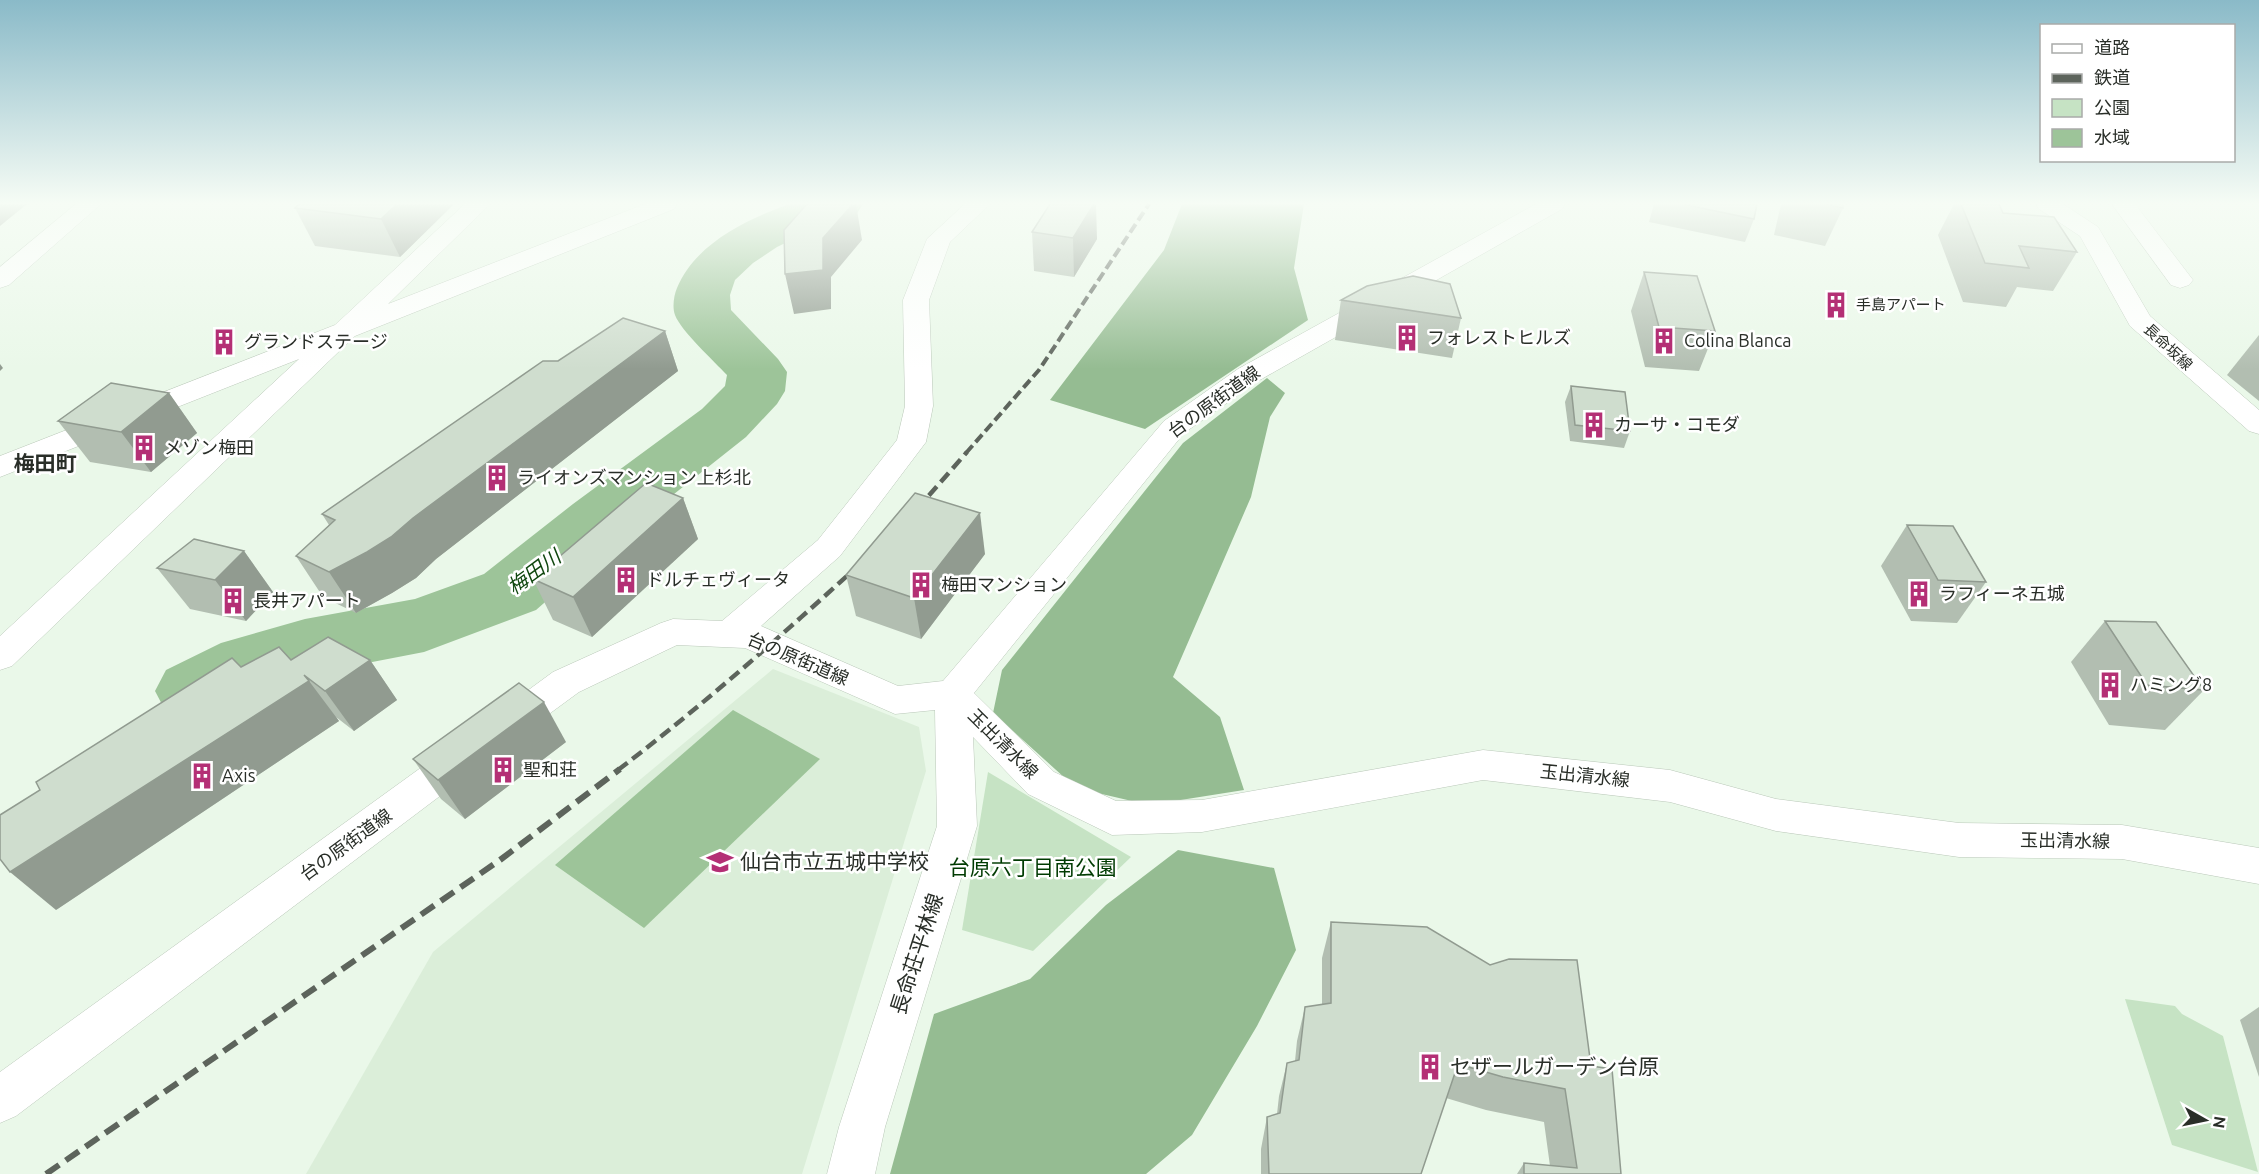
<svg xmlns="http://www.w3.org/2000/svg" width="2259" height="1174" font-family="Ubuntu,'Noto Sans JP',sans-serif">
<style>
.built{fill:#dbeed9}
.green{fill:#c6e3c4}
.forest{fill:#95bc92}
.water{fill:#9dc499}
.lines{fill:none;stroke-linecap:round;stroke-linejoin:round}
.river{fill:#9dc499;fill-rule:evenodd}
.street-casing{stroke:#bac8b9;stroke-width:1}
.street{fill:#fff;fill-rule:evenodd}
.rail-far2{stroke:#5d645c;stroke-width:4;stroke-dasharray:10 4.5;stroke-linecap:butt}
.rail-far1{stroke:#5d645c;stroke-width:4.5;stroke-dasharray:12 6;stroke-linecap:butt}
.rail{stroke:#5d645c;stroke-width:6;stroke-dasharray:16 8;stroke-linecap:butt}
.wall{fill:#b2beb1}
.shaded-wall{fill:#919b90}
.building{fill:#cfddce;stroke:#919b90;stroke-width:1.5}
.labels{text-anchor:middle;stroke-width:5;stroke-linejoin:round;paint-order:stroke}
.far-poi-label{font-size:15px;fill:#292e28;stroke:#fff;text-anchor:start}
.far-street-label{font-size:15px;fill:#292e28;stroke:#fff}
.poi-label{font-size:18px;fill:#292e28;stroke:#fff;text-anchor:start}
.street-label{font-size:18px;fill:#292e28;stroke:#fff}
.water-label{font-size:20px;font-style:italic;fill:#10470f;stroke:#fff}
.quarter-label{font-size:21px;font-weight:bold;fill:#292e28;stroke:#fff}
.near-poi-label{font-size:21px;fill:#292e28;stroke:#fff;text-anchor:start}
.near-park-label{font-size:21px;fill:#003b02;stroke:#fff}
.near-street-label{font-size:21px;fill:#292e28;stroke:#fff}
</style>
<rect width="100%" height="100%" fill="#eaf8e9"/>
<path class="built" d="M773,669L919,727L926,771L802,1174H306L433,952Z"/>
<g class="green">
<path d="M988,772L1131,857L1033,951L962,930Z"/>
<path d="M2125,999L2175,1006L2182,1014L2223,1036L2258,1172L2172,1145Z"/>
</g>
<g class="forest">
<path d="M1182,204H1304L1294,268L1308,320L1145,429L1050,400L1164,250Z"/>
<path d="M1267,378L1285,393L1270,417L1251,497L1173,677L1220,717L1244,790L1149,805L1076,788L993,713L1002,670L1183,443Z"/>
<path d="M1178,850L1274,868L1296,950L1257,1026L1192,1135L1146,1174H890L934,1014L1030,979L1106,905Z"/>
</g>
<path class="water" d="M733,710L820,759L644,928L555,865Z"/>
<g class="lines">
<path class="river" d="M789,204H863L856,215L806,233L777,247L753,263L735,280L730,295L731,310L778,359L787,372L785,391L777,404L746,437L621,536L536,610L424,652L305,675L274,685L222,712L194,721L166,712L155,691L166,670L221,643L305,619L415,599L484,574L573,504L702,409L725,386L727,375C714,361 681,331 675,315C672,307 674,295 677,288C696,243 746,220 789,204Z"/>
<g class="street-casing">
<g id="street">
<path d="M76,204H101L9,285L0,288V267Z"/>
<path d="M465,204H490L388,304L645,204H677L674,209L355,336L12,666L0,670V636L299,359L0,477V456L335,325Z"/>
<path d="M965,204H990L950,242L929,300L933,406L926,442L840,556L761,626L898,686L943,681L1164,421L1238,369L1536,204H1565L1562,209L1258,381L1184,433L974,693L1054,772L1116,801L1202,800L1483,750L1670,770L1776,799L1959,823L2122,825L2259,848V884L2122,859L1959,857L1776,831L1670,802L1483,780L1202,832L1112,835L1028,794L973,737L977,826L885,1127L875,1174H827L839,1127L937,826L935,710L895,714L745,648L677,645L579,692L519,736L506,741L493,736L488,726L493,716L553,672L661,623L673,619L722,621L818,540L897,440L905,406L903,300L927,239Z"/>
<path d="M2036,204H2063L2098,227L2150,316L2259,410V434L2249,431L2130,326L2080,236L2039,209Z"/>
<path d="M2112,204H2135L2193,280L2189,285L2180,288L2171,285Z"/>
<path d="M464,742L477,746L483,757L477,768L16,1116L0,1123V1072L451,746Z"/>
</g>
</g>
<use href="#street" class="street"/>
<path class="rail-far2" d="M966,453L1039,370L1149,204"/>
<g class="rail-far1">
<path d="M917,509L967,452"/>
<path d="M618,770C702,706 781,636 859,565"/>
</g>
<path class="rail" d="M46,1174L500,860L620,769"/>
</g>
<g class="wall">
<path d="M454,204L400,257L315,246L295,208Z"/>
<path d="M1654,204H1757L1754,219L1745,242L1649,222Z"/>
<path d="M1781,204H1843V208L1825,246L1774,235Z"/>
<path d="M1954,204H1999L2003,213L2077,252L2053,291L2017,287L2006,307L1963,302L1938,235Z"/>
<path d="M1032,232L1097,239L1074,277L1034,271Z"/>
<path d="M1644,272L1715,331L1699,371L1645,367L1631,311Z"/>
<path d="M1341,300L1461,318L1452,358L1335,340Z"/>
<path d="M665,331L678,371L436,559L416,578L392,593L356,613L323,597L296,556L329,525L322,514L558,361Z"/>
<path d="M2259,335V401L2227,375Z"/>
<path d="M1571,386L1630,431L1624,448L1570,441L1565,402Z"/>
<path d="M169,393L197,433L151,472L90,462L58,421Z"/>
<path d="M683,498L698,539L592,637L553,620L533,579Z"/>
<path d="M1907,525L1986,582L1957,623L1911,621L1881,566Z"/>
<path d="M244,551L273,592L246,621L190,609L157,568Z"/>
<path d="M985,554L921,639L856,616L846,575Z"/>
<path d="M2105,621L2204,690L2165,730L2109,725L2071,662Z"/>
<path d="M291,660H370L397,700L354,731L336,717L339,721L56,910L241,667Z"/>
<path d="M566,742L465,819L441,799L413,759Z"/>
<path d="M1331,922L1591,1066L1621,1174H1517L1524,1163L1550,1166L1544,1122L1486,1110L1446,1098L1421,1174H1261V1149L1267,1117L1277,1114L1279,1096L1287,1063L1295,1061L1297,1041L1305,1007L1322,1005V958Z"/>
<path d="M2259,1007V1077L2240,1020Z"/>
</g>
<g class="shaded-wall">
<path d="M0,204H27L0,226Z"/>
<path d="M397,204H454L400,257L381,219Z"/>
<path d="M853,204H856L862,240L831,277V309L794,314L785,274L823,238Z"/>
<path d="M1094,204H1096L1097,239L1074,277L1073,238Z"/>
<path d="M665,331L678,371L436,559L416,578L392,593L356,613L329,572L413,518Z"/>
<path d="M0,364L3,368L0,371Z"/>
<path d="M169,393L197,433L151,472L121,432Z"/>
<path d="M683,498L698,539L592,637L573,597Z"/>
<path d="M980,513L985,554L921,639L914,598Z"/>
<path d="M244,551L273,592L246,621L215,580Z"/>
<path d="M370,660L397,700L354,731L325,691Z"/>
<path d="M309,681L339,721L56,910L10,872Z"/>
<path d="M544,702L566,742L465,819L438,780Z"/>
</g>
<g class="building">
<path d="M299,204H397L381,219L295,208Z"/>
<path d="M807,204H853L823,238V270L785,274L784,230Z"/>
<path d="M1050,204H1094L1073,238L1032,232Z"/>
<path d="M1682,204H1757L1754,219Z"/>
<path d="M1825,204H1843V208Z"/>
<path d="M1961,204H1999L2003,213L2054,217L2077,252L2019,246L2029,268L1985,263Z"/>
<path d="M1644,272L1697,276L1715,331L1659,327Z"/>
<path d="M1413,276L1450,284L1461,318L1341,300L1367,286Z"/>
<path d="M623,318L665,331L413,518L391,537L367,552L329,572L296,556L335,520L322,514L543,361H558Z"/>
<path d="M111,383L169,393L121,432L58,421Z"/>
<path d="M1571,386L1625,392L1630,431L1575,425Z"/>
<path d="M646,483L683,498L573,597L533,579Z"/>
<path d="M915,493L980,513L914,598L846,575Z"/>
<path d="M1907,525L1953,526L1986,582L1938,580Z"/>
<path d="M194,539L244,551L215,580L157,568Z"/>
<path d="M2105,621L2156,622L2204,690L2147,685Z"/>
<path d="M328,637L370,660L325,691L304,675L309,681L10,872L0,859V815L40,790L36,782L232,658L241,667L279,647L291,660Z"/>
<path d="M519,683L544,702L438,780L413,759Z"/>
<path d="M1331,922L1427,927L1490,965L1509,959L1577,960L1591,1066L1612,1069L1621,1174H1524V1163L1577,1168L1565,1089L1503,1077L1458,1064L1421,1174H1269L1267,1117L1280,1113L1287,1063L1299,1060L1305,1007L1331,1003Z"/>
</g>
<linearGradient id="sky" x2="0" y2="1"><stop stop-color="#8abac8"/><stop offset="0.55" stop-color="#f6fcf5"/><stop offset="1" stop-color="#f6fcf5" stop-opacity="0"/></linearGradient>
<rect width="2259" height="369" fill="url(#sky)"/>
<defs>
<g id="building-bare" transform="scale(2.07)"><path d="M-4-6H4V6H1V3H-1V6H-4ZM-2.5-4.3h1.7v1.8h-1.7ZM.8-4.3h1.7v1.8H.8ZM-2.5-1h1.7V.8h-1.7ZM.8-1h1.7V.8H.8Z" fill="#b42f75" stroke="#fff" stroke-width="2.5" paint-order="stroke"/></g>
<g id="school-bare" transform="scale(2.07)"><path d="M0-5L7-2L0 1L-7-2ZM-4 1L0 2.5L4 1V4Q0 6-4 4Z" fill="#b42f75" stroke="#fff" stroke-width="2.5" paint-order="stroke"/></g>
</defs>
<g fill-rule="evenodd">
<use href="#building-bare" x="1836" y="305"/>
<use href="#building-bare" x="1407" y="338"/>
<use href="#building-bare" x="1664" y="341"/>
<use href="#building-bare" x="224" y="342"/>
<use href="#building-bare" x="1594" y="425"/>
<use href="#building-bare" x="144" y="448"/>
<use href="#building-bare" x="497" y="478"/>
<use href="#building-bare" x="626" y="580"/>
<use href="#building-bare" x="921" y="585"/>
<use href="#building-bare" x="1919" y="594"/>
<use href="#building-bare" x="233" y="601"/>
<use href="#building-bare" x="2110" y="685"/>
<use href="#building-bare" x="503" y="770"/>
<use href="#building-bare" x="202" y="776"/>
<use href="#school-bare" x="720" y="862"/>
<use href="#building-bare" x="1430" y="1067"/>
</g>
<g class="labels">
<g class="far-poi-label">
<text x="1856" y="310">手島アパート</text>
</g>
<g class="far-street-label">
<text transform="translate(2168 347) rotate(43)" y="5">長命坂線</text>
</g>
<g class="poi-label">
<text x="1427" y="344">フォレストヒルズ</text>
<text x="1684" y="347">Colina Blanca</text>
<text x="244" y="348">グランドステージ</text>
<text x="1614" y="431">カーサ・コモダ</text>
<text x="164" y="454">メゾン梅田</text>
<text x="517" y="484">ライオンズマンション上杉北</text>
<text x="646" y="586">ドルチェヴィータ</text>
<text x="941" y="591">梅田マンション</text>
<text x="1939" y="600">ラフィーネ五城</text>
<text x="253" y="607">長井アパート</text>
<text x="2130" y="691">ハミング8</text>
<text x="523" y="776">聖和荘</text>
<text x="222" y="782">Axis</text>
</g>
<g class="street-label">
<text transform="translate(1214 402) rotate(-36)" y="6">台の原街道線</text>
<text transform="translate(798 659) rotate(23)" y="6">台の原街道線</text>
<text transform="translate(1003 744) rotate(45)" y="6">玉出清水線</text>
<text transform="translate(1585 776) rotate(6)" y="6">玉出清水線</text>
<text transform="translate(2065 841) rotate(1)" y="6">玉出清水線</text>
<text transform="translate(346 845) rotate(-36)" y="6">台の原街道線</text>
</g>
<g class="water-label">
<text transform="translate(534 572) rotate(-36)" y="7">梅田川</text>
</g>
<g class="quarter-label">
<text x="45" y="471">梅田町</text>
</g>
<g class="near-poi-label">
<text x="740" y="869">仙台市立五城中学校</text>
<text x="1450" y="1074">セザールガーデン台原</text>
</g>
<g class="near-park-label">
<text x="1033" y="875">台原六丁目南公園</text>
</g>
<g class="near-street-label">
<text transform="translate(917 954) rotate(-72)" y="7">長命荘平林線</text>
</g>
</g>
<rect x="2040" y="24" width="195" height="138" fill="#ffffff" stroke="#a9aba9" stroke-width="1.5"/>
<rect x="2052" y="44" width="30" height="9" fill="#ffffff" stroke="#a9aba9" stroke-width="1.5"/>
<text x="2094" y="54" font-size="18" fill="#292e28">道路</text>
<rect x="2052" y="74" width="30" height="9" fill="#5d645c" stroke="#a9aba9" stroke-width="1.5"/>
<text x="2094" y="84" font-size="18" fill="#292e28">鉄道</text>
<rect x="2052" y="99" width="30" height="18" fill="#c6e3c4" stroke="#a9aba9" stroke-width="1.5"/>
<text x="2094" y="114" font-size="18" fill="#292e28">公園</text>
<rect x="2052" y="129" width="30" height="18" fill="#9dc499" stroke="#a9aba9" stroke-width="1.5"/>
<text x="2094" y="144" font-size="18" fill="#292e28">水域</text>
<g transform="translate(2205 1120) rotate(99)" stroke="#ffffff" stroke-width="4.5" paint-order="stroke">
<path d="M0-4.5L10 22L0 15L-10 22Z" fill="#292e28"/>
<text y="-9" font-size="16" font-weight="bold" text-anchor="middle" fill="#292e28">N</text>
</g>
</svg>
